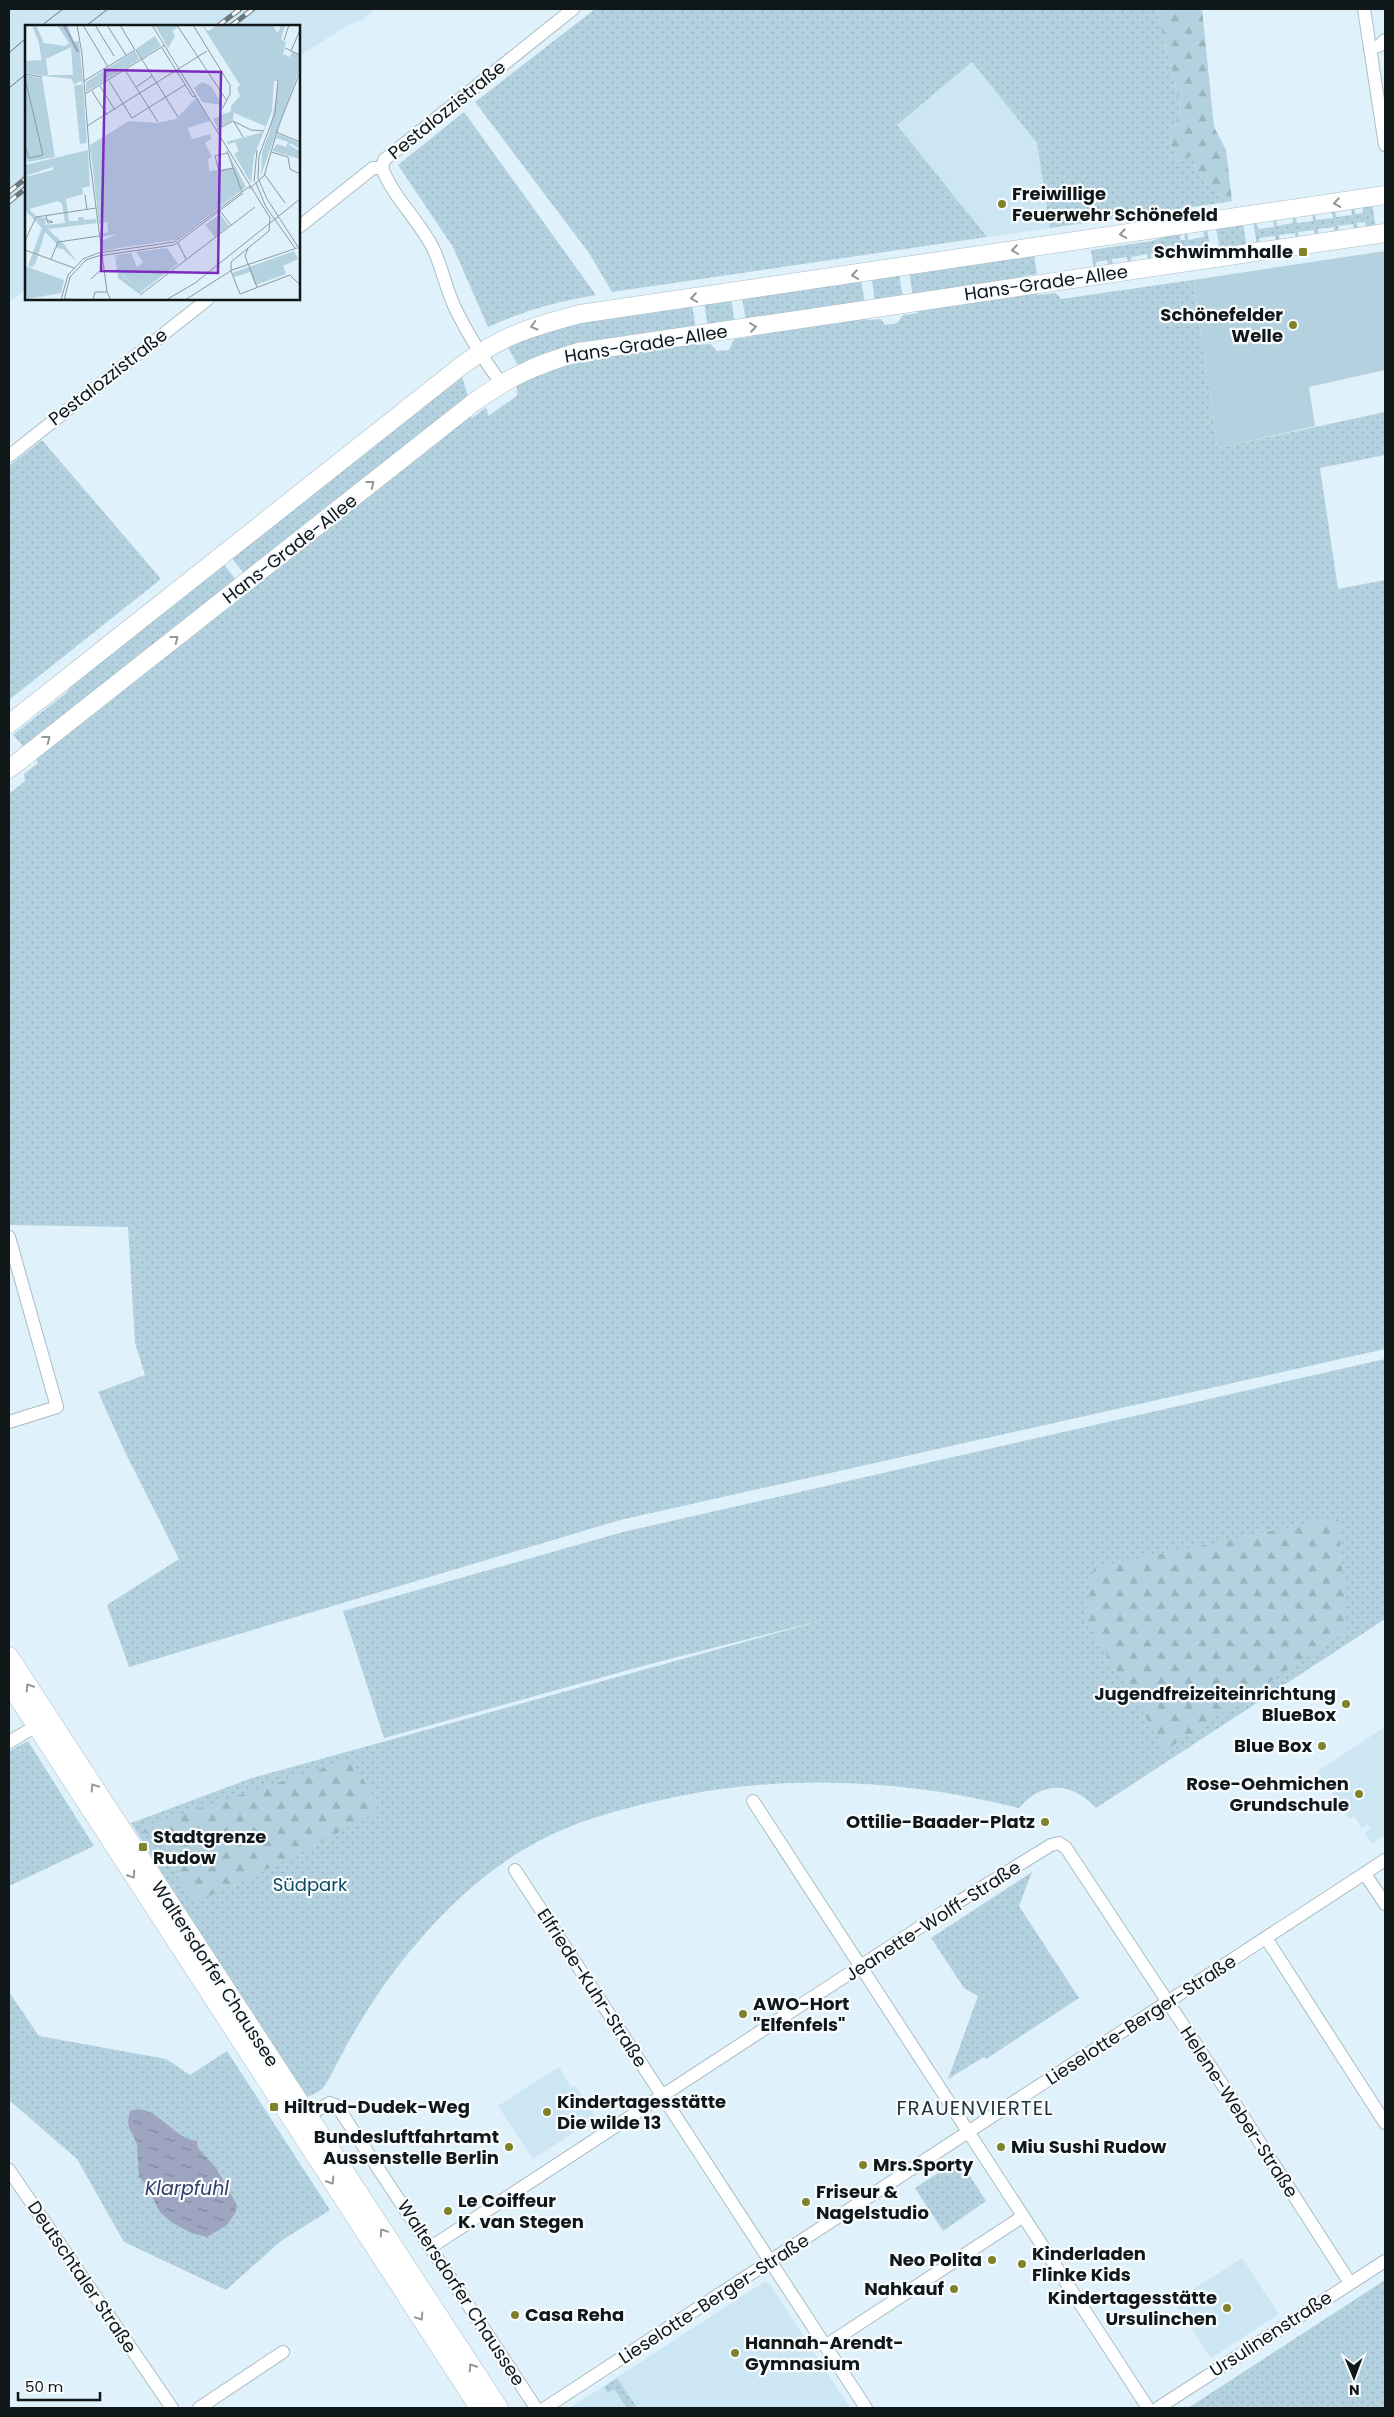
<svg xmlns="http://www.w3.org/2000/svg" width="1394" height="2417" font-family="Poppins,sans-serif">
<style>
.built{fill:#cce6f3}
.grass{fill:url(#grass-dots)}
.forest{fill:url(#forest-firs)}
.garden{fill:#b4d1df}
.water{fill:url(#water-ripples)}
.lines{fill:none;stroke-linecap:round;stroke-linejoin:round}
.street-casing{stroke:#abbcc5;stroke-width:14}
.secondary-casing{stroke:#abbcc5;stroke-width:19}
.street{stroke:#fff;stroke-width:12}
.secondary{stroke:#fff;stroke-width:18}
.tram{stroke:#6c787d;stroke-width:1}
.rail-casing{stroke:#6c787d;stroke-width:5}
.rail{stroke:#f8fcfe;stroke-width:3;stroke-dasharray:9;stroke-linecap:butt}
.oneway{stroke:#939798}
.poi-dot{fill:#7f812b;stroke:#f8fcfe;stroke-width:2}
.labels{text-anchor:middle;stroke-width:4.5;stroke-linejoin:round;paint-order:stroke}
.street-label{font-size:18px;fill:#101719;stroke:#f8fcfe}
.poi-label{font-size:18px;font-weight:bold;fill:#101719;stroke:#f8fcfe;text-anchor:start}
.park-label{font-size:18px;fill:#0a4a60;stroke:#f8fcfe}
.water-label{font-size:19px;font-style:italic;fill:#343b63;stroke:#f8fcfe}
.quarter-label{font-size:20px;letter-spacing:1px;fill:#25343b;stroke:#f8fcfe}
.inset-river{fill:none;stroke:#9ea5c0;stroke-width:2.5}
.inset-road{fill:none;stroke:#8c9aa0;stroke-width:1}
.view{fill:#7b2cbf;fill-opacity:0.15;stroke:#7b2cbf;stroke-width:2.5}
.inset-edge{fill:none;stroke:#101719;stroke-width:2.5}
</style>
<defs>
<pattern id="grass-dots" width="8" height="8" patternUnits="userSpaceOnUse" patternTransform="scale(1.25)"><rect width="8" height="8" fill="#b4d1df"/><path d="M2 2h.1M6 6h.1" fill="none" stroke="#9ab3bf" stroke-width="1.8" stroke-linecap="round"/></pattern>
<pattern id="forest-firs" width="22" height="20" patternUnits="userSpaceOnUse" patternTransform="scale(1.25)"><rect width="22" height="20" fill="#b4d1df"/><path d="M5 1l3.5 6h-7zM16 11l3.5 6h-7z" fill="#9ab3bf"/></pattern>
<pattern id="water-ripples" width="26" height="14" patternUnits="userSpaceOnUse" patternTransform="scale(1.25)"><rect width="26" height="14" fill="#9ea5c0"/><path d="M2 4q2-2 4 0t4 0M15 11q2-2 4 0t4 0" fill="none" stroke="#7f859b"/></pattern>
</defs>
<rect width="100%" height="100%" fill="#dff1fa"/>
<g class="built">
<path d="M9,9H376L362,20L350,24L299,56V26H26V289L9,302Z"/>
<path d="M972,62L1037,143L1050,228L987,237L897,125Z"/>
<path d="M1385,1727V1835L1372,1844L1365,1833L1371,1829L1367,1824L1362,1828L1354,1816L1349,1819L1318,1771Z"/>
<path d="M559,2067L572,2088L576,2086L596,2118L533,2159L498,2106Z"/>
<path d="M1242,2258L1279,2314L1211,2358L1174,2302Z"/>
<path d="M764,2282L769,2283L850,2408H570Z"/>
</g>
<g class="grass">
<path d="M595,9H1157L1181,110L1169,139L1178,162L1191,156L1200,176L1227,202L1050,228L1037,143L972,62L897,125L987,237L612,292L589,253L475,102Z"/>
<path d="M464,112L596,295C558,301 523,311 488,327L453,247L398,165Z"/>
<path d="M1372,203L1376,229L1366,230L1365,222L1357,223L1358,231L1354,232L1353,224L1338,226L1339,234L1335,235L1334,227L1318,229L1319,237L1315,238L1314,230L1298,232L1299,240L1296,241L1295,233L1279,235L1280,243L1276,244L1275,236L1259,238L1260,246H1257L1253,221H1256L1258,229L1274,227L1273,218H1276L1277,226L1293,223L1292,215H1295L1297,223L1313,221L1312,212H1315L1316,220L1333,218L1331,209H1335L1336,217L1352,215L1351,207L1354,206L1355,214L1363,213L1362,205Z"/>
<path d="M1243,223L1247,248L1220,252L1216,227Z"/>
<path d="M1207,228L1211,253L1207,254L1205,245L1190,248L1191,256L1188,257L1186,248L1170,251L1171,259L1168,260L1167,251L1151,253L1152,262L1149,263L1147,254L1131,257L1132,265L1129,266L1127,257L1112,259L1113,268H1109L1107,260L1096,262L1097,270L1094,271L1091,250L1152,241L1179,232L1181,240H1185L1184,231H1187L1188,240L1204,237L1203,229Z"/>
<path d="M1034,254L1037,274C995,281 954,290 913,297L909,272Z"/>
<path d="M899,273L903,299L875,303L872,278Z"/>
<path d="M861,279L865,304L746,322L742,297Z"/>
<path d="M1193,280L1218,448L1385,412V455L1320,468L1338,589L1385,580V1349L620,1520L129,1667L107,1605L179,1559L125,1452L98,1392L145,1375L135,1343L128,1227L9,1225V794L25,781L24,774L38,763L35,758L468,414L472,418L485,408L487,409L488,416L517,396V386L520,384L567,361L694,341L696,345L711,344L717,351L729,350L734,339L751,337V333L866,316L867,320L881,319L885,325L897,323L903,315L918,313V308L1036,291L1037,295L1056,293L1061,299Z"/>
<path d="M731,298L735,324L708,328L704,302Z"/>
<path d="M692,304L696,330L519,367L506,344L545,329Z"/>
<path d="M461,373L469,400L246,576L230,556Z"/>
<path d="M42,440L161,579L9,700V466Z"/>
<path d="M223,563L238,583L27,750L13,735L66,693L80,675Z"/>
<path d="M1385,1359V1619L1096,1808C1072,1782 1043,1780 1019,1808C900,1778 777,1773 657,1801C616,1810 574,1822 537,1842C489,1868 451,1903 417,1943C391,1973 369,2006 349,2041C343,2051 328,2083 322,2089C317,2093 309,2096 303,2099L131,1823L252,1778L827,1619L650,1664L384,1738L343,1611L623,1532Z"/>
<path d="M28,1741L94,1846L9,1886V1751Z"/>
<path d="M1032,1872L1019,1906L1079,1998L986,2059L984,2057L948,2079L978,1996L964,1988L931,1938Z"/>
<path d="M9,1992L39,2036L166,2059L190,2075L227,2051L330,2210L281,2241L226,2290L124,2242L77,2159L9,2100Z"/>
<path d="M959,2159L986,2201L943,2231L915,2188Z"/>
<path d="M1385,2280V2408H1188Z"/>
<path d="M617,2378L637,2408H627L614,2389L608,2393L604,2387Z"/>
</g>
<g class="forest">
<path d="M1157,9H1202L1214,127L1226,150L1232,201L1227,202L1200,176L1191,156L1178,162L1169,139L1181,110Z"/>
<path d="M1338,1517L1347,1631L1166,1750L1085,1619L1094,1568Z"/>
<path d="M345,1761L352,1762L377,1801V1812L288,1859L196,1902L144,1831L147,1825Z"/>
</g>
<path class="garden" d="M1385,251V370L1309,387L1315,426L1218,448L1193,280Z"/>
<path class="water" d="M138,2109C161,2111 175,2139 197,2141L198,2148L216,2168L237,2205L235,2213L227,2225L207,2237L191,2233L170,2221L160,2212L145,2183L139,2177L137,2144L129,2128L128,2121L130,2111Z"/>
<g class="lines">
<g class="street-casing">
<g id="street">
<path d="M1364,9L1385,145"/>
<path d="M1370,48L1379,46L1385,40"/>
<path d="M382,168L384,160L573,9"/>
<path d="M382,168C393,197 418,219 433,248C442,267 446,289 455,308C468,335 484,360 501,383"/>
<path d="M299,227L373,168H382"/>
<path d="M9,456L208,299"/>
<path d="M9,1237L57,1407L9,1422"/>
<path d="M9,1742L43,1722"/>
<path d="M753,1801L1148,2408"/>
<path d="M515,1870L866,2408"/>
<path d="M1365,1874L1385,1904"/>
<path d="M1266,1938L1385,2123"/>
<path d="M301,2119L330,2103L337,2106L536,2408"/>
<path d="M9,2170L172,2408"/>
<path d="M431,2247L960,1901L1051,1845L1059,1843L1066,1848L1230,2096L1350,2283"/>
<path d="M825,2346L1022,2217"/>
<path d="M199,2408L283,2352"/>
<path d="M545,2408L1385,1860"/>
<path d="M1158,2408L1385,2261"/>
</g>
</g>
<g class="secondary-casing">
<g id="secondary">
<path d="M9,724L461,366C503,335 531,327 580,314L1385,195"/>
<path d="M9,769L473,403C511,376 535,365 579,352L1385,233"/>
<path d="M9,1656L499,2408"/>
<path d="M9,1684L479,2408"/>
</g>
</g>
<use href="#street" class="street"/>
<use href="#secondary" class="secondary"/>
<g class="tram">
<path d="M41,26L63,9"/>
<path d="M86,26L108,9"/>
<path d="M9,53L26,38"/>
<path d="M9,88L26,74"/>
</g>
<g class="rail-casing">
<g id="rail">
<path d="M218,26L240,9"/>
<path d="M231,26L253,9"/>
<path d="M9,192L26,178"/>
<path d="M9,202L26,188"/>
</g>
</g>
<use href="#rail" class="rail"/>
</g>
<defs><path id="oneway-chevron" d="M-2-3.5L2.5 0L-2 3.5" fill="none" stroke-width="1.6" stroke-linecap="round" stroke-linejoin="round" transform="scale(1.25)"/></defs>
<g class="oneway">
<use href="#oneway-chevron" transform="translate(1337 203) rotate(171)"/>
<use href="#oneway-chevron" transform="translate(1123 234) rotate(171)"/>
<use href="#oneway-chevron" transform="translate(1015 250) rotate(172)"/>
<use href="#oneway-chevron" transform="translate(855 275) rotate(172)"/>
<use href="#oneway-chevron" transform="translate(694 298) rotate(171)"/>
<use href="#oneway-chevron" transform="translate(534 326) rotate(164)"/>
<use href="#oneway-chevron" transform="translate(753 327) rotate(-8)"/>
<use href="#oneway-chevron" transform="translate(371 484) rotate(-38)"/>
<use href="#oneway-chevron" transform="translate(175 639) rotate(-38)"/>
<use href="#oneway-chevron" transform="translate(47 739) rotate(-38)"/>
<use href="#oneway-chevron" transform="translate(29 1687) rotate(-123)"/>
<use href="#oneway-chevron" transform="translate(94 1787) rotate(-123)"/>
<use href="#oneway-chevron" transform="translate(132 1875) rotate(57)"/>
<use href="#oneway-chevron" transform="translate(331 2181) rotate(57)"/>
<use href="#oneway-chevron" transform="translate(383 2232) rotate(-123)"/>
<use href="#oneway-chevron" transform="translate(420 2317) rotate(57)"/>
<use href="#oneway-chevron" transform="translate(472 2367) rotate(-123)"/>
</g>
<g class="poi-dot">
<circle cx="1002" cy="204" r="5"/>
<rect x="1298" y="247" width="10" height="10" rx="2.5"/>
<circle cx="1293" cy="325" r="5"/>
<circle cx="1346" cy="1704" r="5"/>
<circle cx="1322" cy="1746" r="5"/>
<circle cx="1359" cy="1794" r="5"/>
<circle cx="1045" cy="1822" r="5"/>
<rect x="138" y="1842" width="10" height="10" rx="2.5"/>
<circle cx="743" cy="2014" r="5"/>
<rect x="269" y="2102" width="10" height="10" rx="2.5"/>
<circle cx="547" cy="2112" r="5"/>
<circle cx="509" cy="2147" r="5"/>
<circle cx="1001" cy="2147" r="5"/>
<circle cx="863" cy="2165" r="5"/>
<circle cx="806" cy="2202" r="5"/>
<circle cx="448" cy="2211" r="5"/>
<circle cx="992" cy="2260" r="5"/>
<circle cx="1022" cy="2264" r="5"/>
<circle cx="954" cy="2289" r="5"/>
<circle cx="1227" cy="2308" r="5"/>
<circle cx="515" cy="2315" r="5"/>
<circle cx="735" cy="2353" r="5"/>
</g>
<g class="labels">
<g class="street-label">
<text transform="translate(447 110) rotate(-39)" y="6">Pestalozzistraße</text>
<text transform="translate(1046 283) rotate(-8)" y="6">Hans-Grade-Allee</text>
<text transform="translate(646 344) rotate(-9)" y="6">Hans-Grade-Allee</text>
<text transform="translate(108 377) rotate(-38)" y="6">Pestalozzistraße</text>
<text transform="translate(290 549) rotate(-38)" y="6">Hans-Grade-Allee</text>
<text transform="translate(933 1921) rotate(-33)" y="6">Jeanette-Wolff-Straße</text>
<text transform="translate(215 1974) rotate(57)" y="6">Waltersdorfer Chaussee</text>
<text transform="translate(592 1988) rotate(57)" y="6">Elfriede-Kuhr-Straße</text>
<text transform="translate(1141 2020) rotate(-33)" y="6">Lieselotte-Berger-Straße</text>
<text transform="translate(1239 2112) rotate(57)" y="6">Helene-Weber-Straße</text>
<text transform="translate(82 2277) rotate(56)" y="6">Deutschtaler Straße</text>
<text transform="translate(461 2293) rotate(57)" y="6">Waltersdorfer Chaussee</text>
<text transform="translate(714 2299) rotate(-33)" y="6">Lieselotte-Berger-Straße</text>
<text transform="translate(1271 2334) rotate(-33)" y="6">Ursulinenstraße</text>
</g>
<g class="poi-label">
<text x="1012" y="200">Freiwillige<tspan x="1012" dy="21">Feuerwehr Schönefeld</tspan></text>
<text x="1293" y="258" text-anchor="end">Schwimmhalle</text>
<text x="1283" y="321" text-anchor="end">Schönefelder<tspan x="1283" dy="21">Welle</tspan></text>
<text x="1336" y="1700" text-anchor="end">Jugendfreizeiteinrichtung<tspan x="1336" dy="21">BlueBox</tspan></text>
<text x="1312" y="1752" text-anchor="end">Blue Box</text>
<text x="1349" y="1790" text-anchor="end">Rose-Oehmichen<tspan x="1349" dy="21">Grundschule</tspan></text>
<text x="1035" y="1828" text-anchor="end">Ottilie-Baader-Platz</text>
<text x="153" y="1843">Stadtgrenze<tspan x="153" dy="21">Rudow</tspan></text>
<text x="753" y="2010">AWO-Hort<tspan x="753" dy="21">"Elfenfels"</tspan></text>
<text x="557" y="2108">Kindertagesstätte<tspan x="557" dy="21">Die wilde 13</tspan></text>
<text x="284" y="2113">Hiltrud-Dudek-Weg</text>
<text x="499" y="2143" text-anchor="end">Bundesluftfahrtamt<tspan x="499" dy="21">Aussenstelle Berlin</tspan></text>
<text x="1011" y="2153">Miu Sushi Rudow</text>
<text x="873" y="2171">Mrs.Sporty</text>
<text x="816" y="2198">Friseur &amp;<tspan x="816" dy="21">Nagelstudio</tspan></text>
<text x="458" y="2207">Le Coiffeur<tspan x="458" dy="21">K. van Stegen</tspan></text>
<text x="1032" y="2260">Kinderladen<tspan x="1032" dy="21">Flinke Kids</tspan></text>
<text x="982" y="2266" text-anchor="end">Neo Polita</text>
<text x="944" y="2295" text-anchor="end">Nahkauf</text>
<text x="1217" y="2304" text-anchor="end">Kindertagesstätte<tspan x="1217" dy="21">Ursulinchen</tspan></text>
<text x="525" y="2321">Casa Reha</text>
<text x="745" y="2349">Hannah-Arendt-<tspan x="745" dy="21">Gymnasium</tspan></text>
</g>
<g class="park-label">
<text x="310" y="1891">Südpark</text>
</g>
<g class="water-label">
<text x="187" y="2195">Klarpfuhl</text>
</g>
<g class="quarter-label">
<text x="975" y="2115">FRAUENVIERTEL</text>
</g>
</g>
<g transform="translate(25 25)">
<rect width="275" height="275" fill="#dff1fa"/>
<path d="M7,0H11L19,18L40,21L44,18L32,0H42L49,17L54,16L58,58L55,56L49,60L47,54L19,51L14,18ZM46,22L48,50H23L21,34ZM130,0H155L147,6L150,11L143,23ZM177,0L183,6L193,0H247L253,8L256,0H260L256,14L261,17L258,29L265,32L267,27L275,30V43L236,150L237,127L245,106L254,56H249L247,86L229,131L226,158L209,129L214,126L210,117L204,119L201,117L238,107L240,101L209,88L208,95L193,103L188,94L199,89L198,86L200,89L206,86V81L215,71L212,63L215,60ZM130,11L136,21L117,33L111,24ZM110,26L115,34L61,67V57ZM177,57L186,61L197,80L177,77L169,63ZM171,73L185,96L163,103L167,114L185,109L186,114L180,118L187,132L183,134L184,146L209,143L203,128L221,162L150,215L94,223L92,209L76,212L75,209L83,207L82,197L74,199L65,120L104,96L132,98L151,94ZM253,109L275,118V124L265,118L264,120L275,126V134L247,126L252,119L261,122L263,117L251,113ZM63,125L65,161L57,163L58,169L41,174L44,196H53V192H58L59,195L71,194L72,198L23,204L39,219L52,237L38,224L31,223V218L20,207L11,237L7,242L3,241L17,203L0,185V152L28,145V142L0,151V140ZM33,176L37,179L40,198L20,200L21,193L12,192L4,184ZM195,189L204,201L190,212L180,200ZM142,223L153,239L121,263L106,258L97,249L95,235L91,230L106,228L112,242L118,237L111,227ZM269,226L275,237L270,229L244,241L227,244L232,256L236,258L230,260L225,247L210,252L207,248ZM0,241L39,255L36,268L2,274L1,271L0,275Z" fill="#b4d1df" fill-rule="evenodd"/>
<path d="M98,101L104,116L83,120V110ZM270,229L273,234L258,241L261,249L236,258L232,256L227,244L244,241L247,236ZM90,230L95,235L97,250L106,258L121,263L114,269L93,253Z" fill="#b4d1df"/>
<path d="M217,18L226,21L235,36L238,45L233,53L221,38Z" fill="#b4d1df"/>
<path d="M17,35L19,51L0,48V36ZM0,50L17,53L30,132L3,137L0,130ZM58,59L62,118L55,119L49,61ZM92,209L94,223L77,226L76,216Z" fill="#b4d1df"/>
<path class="inset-river" d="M39,0L53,27"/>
<path class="inset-road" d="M52,0L57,29L65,136L82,267L86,275M58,0L83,42M70,0L89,31M82,0L101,30M127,0L245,193L244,206L206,237V246M152,0L202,76M168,0L205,60V69L197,84M259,15L264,0M137,23L168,72L171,71M260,23L275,30M111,25L153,92M266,26L275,5M100,45L133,97M0,49L17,52M0,53L18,130L4,133L0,121M253,55L250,88L234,131L233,153L242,174L275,225M59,56L110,25L95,0M84,56L107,93L160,60M75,61L90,85M111,62L127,51M67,66L82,90M60,69L140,20M209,97L218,112M62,101L182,26M191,105L208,96L226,105L239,106M251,107L275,117M202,126L217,167M246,127L263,132L265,144L275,149M202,128L190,131L194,146L208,143M240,150L260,178M229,157L232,125M231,158L241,182L270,223M224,164L239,151L254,100L275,47M60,170L62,185M195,186L206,200M21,190L22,195L28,197L23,198L22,195M0,216L11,192L71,183M153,218L161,234M223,223L220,231L224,241M0,225L49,243M26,234L33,217L74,211M224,241L232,262M206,246L215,269L265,250L275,260M66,254L79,242M115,270L230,182M39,274L66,275M36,275L43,250L58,234L73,228L149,217L225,161M39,275L45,252L61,235L73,231L149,220L218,168M68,275L70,267H82M141,275L170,258L275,174M160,275L207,245L272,223"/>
<path class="view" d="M80,45L196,47L193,248L76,246Z"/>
<rect width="275" height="275" class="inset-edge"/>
</g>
<rect width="1394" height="2417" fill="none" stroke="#101719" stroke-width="20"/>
<g transform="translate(1354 2377) rotate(179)" stroke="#f8fcfe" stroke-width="4" paint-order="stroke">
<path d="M0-4L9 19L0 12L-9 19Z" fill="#101719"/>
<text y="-8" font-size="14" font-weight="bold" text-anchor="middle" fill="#101719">N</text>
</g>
<path d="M18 2392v8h82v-8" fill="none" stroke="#101719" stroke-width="2.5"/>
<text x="25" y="2392" font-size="15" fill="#101719" stroke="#f8fcfe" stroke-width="4" paint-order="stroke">50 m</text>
</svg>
